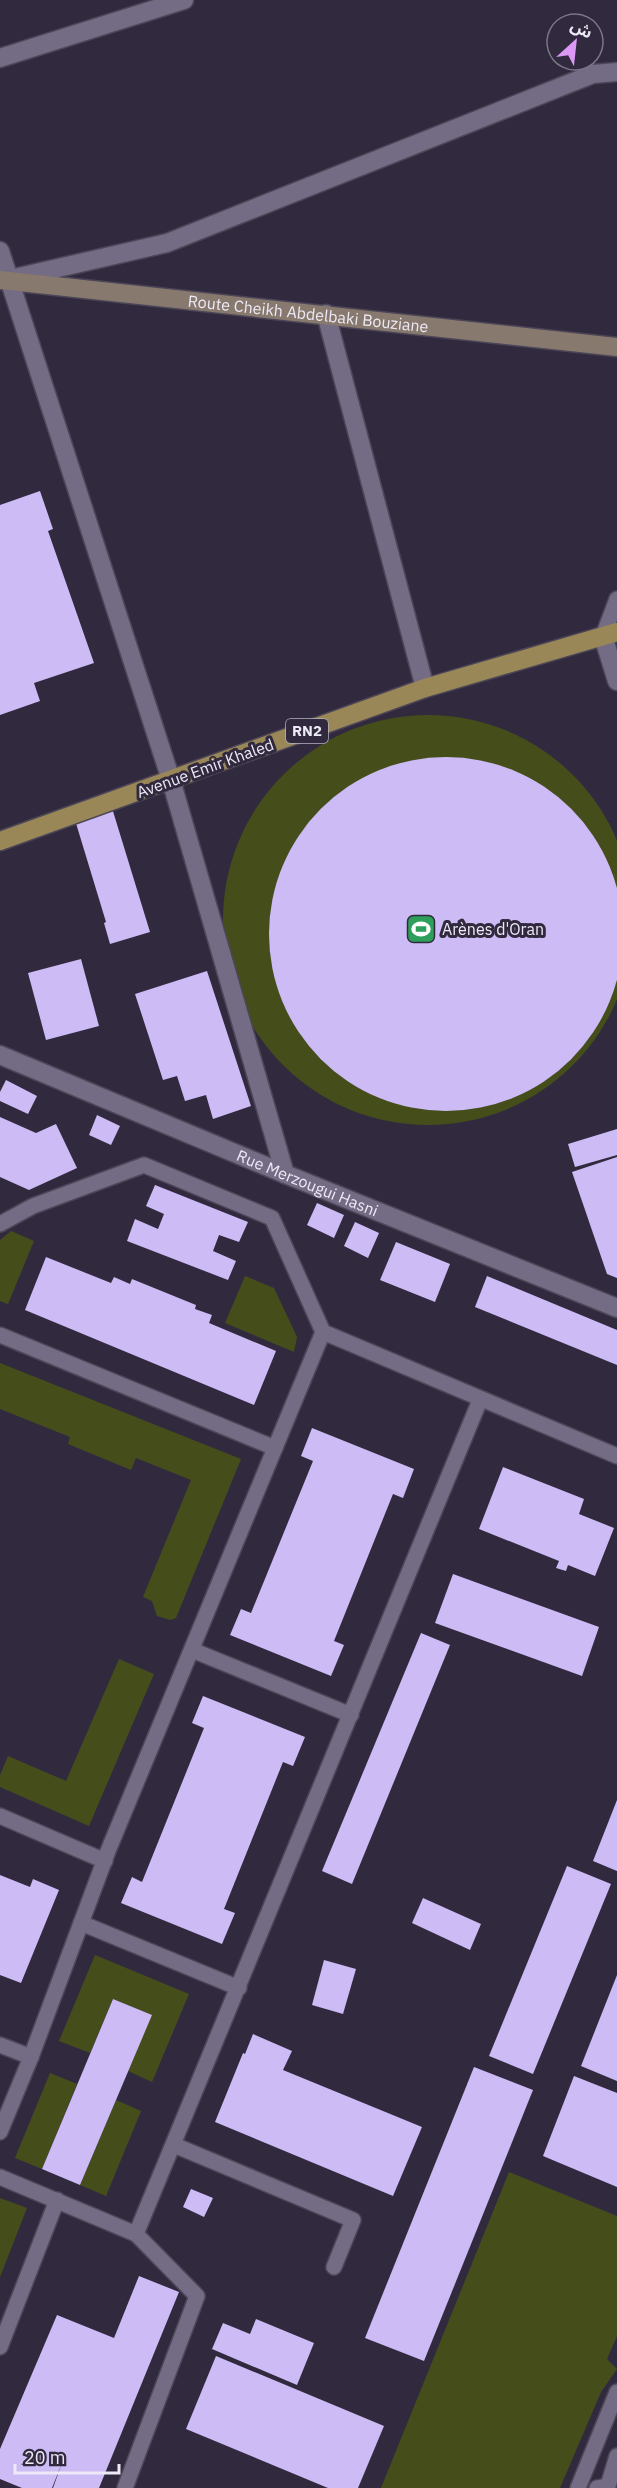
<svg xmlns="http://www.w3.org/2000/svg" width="617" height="2488" font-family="'IBM Plex Sans','Noto Sans Arabic',sans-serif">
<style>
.green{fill:#454e1b}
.building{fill:#cdbbf6}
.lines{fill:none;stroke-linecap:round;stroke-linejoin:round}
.lane-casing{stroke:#4c4657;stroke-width:18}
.street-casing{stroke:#4c4657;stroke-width:21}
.secondary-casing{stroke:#4c4657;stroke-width:21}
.primary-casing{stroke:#4c4657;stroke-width:21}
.lane{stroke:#746b84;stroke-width:15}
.street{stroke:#746b84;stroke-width:18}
.secondary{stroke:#87796e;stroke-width:18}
.primary{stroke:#9a8757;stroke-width:18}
.labels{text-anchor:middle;stroke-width:6;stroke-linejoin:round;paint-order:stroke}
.shield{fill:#312a3f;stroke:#b5b0bf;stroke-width:1.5}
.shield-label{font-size:15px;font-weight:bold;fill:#ede9f6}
.street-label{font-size:16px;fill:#ede9f6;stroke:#312a3f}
.poi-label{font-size:16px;fill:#ede9f6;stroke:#312a3f;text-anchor:start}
</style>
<rect width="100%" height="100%" fill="#312a3f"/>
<g class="green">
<circle cx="428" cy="920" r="205"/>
<path d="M11,1231L34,1241L8,1304L0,1301V1240Z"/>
<path d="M245,1276L274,1288L297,1337L294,1352L225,1323Z"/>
<path d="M0,1363L241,1459L176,1618L170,1620L157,1616L152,1601L143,1597L191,1480L136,1458L131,1470L68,1444L70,1437L0,1409Z"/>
<path d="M119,1659L154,1674L89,1826L0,1787V1775L8,1756L66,1781Z"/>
<path d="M95,1955L189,1994L152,2082L128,2071L151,2015L113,1999L90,2053L59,2041Z"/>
<path d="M50,2073L77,2084L42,2169L15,2158Z"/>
<path d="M116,2100L141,2111L106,2196L80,2185Z"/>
<path d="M509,2172L617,2216V2336L607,2359L617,2369L601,2392L560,2488H381Z"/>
<path d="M0,2198L27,2208L0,2277Z"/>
</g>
<g class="building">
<path d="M40,491L53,529L48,531L94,663L34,683L40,701L0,715V505Z"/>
<circle cx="446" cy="934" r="177"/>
<path d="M112,808L150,932L110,944L104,923L106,922L75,820Z"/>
<path d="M81,959L99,1026L46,1040L28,973Z"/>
<path d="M207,971L251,1106L213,1119L206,1095L185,1101L177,1076L163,1080L135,994Z"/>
<path d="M6,1080L37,1096L28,1114L0,1101V1092Z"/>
<path d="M97,1115L120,1126L111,1145L89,1135Z"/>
<path d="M0,1117L36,1133L56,1124L77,1168L29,1190L0,1177Z"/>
<path d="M617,1129V1155L575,1167L568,1144Z"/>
<path d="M617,1157V1278L607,1274L572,1172Z"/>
<path d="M155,1185L248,1222L239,1242L219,1235L213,1251L236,1261L228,1280L127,1241L135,1219L158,1229L164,1214L146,1206Z"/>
<path d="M317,1203L344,1215L334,1238L307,1225Z"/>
<path d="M355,1222L379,1233L368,1258L344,1246Z"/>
<path d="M396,1242L450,1264L435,1302L380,1280Z"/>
<path d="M46,1257L111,1283L114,1277L130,1284L132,1279L196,1305L195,1309L212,1315L209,1323L276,1351L254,1405L25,1310Z"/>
<path d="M487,1276L617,1330V1365L475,1307Z"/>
<path d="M312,1428L414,1469L403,1498L393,1494L334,1641L344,1645L331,1676L230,1635L241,1609L251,1613L313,1461L301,1456Z"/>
<path d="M503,1467L584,1499L579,1514L614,1528L595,1576L568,1565L566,1571L556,1568L559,1561L479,1529Z"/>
<path d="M453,1574L599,1627L582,1676L435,1623Z"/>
<path d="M421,1633L450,1645L352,1884L322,1871Z"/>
<path d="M203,1696L305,1737L293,1766L283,1762L224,1909L235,1913L222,1944L121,1903L132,1877L142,1882L204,1728L192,1723Z"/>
<path d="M617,1800V1871L593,1861Z"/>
<path d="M567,1866L611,1884L533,2074L489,2056Z"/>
<path d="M0,1875L30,1887L33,1879L59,1890L21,1983L0,1975Z"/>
<path d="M423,1898L481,1924L470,1950L412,1923Z"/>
<path d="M324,1960L356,1969L343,2014L312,2005Z"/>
<path d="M617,1975V2081L581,2066Z"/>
<path d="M113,1999L152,2015L80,2185L42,2169Z"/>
<path d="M253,2034L292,2051L283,2070L422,2127L393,2196L215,2122L243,2053L245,2054Z"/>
<path d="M474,2067L533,2090L424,2361L365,2338Z"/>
<path d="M574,2076L617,2093V2187L543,2156Z"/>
<path d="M191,2189L213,2198L204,2217L183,2207Z"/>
<path d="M139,2276L179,2292L99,2488H53L62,2463L52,2488H22L0,2479V2449L57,2315L114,2338Z"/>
<path d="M256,2319L314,2343L297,2385L212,2349L223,2323L250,2334Z"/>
<path d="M216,2356L384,2426L358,2488H328L186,2429Z"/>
</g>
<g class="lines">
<g class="lane-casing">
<g id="lane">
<path d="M603,636L617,599"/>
<path d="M0,1224L33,1206L144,1165L272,1218L323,1332L617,1456"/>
<path d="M0,1335L275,1448"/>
<path d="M192,1650L351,1715"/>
<path d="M0,1816L105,1861"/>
<path d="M81,1923L239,1988"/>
<path d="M0,2045L31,2057"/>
<path d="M0,2132L31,2057L108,1851L323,1332"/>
<path d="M174,2145L353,2220L334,2267"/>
<path d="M0,2177L136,2234"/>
<path d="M0,2347L57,2200"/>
<path d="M125,2488L197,2296L136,2234L480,1400"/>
<path d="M578,2488L617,2392"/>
<path d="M597,2488L608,2486L617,2456"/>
</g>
</g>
<g class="street-casing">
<g id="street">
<path d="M0,58L184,0"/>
<path d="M0,251L171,780L285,1174"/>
<path d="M10,279L167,243L593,74L617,72"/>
<path d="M326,314L425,688"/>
<path d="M603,636L617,681"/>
<path id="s1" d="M0,1055L285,1174L617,1308"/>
</g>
</g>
<g class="secondary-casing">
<g id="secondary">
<path id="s2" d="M0,280L617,347"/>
</g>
</g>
<g class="primary-casing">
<path id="primary" d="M0,841L425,688L617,632"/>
</g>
<use href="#lane" class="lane"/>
<use href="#street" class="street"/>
<use href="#secondary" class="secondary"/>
<use href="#primary" class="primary"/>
</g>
<defs>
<g id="stadium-square" transform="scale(1.5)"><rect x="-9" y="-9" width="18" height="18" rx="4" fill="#2e9e5b" stroke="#312a3f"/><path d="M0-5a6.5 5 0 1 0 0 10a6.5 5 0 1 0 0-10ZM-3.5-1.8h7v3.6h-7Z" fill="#fff"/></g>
</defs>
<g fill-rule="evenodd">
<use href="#stadium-square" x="421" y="929"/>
</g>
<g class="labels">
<rect class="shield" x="286" y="719" width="42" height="24" rx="4.5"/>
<g class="shield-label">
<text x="307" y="736">RN2</text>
</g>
<g class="street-label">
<text dy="6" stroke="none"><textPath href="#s2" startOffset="310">Route Cheikh Abdelbaki Bouziane</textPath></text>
<text transform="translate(205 768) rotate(-20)" y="6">Avenue Emir Khaled</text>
<text dy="6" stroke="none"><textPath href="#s1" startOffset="333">Rue Merzougui Hasni</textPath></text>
</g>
<g class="poi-label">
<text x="442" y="935">Arènes d'Oran</text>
</g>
</g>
<g transform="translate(575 42) rotate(27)"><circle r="28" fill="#312a3f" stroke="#7c7688" stroke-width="1.5"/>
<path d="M0-4.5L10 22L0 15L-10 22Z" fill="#db99f5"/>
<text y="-9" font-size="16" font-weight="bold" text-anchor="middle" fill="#ede9f6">ش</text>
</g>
<path d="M15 2464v9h104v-9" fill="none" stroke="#ede9f6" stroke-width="3"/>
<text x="24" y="2464" font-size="18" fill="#ede9f6" stroke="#312a3f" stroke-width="4.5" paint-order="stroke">20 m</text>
</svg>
